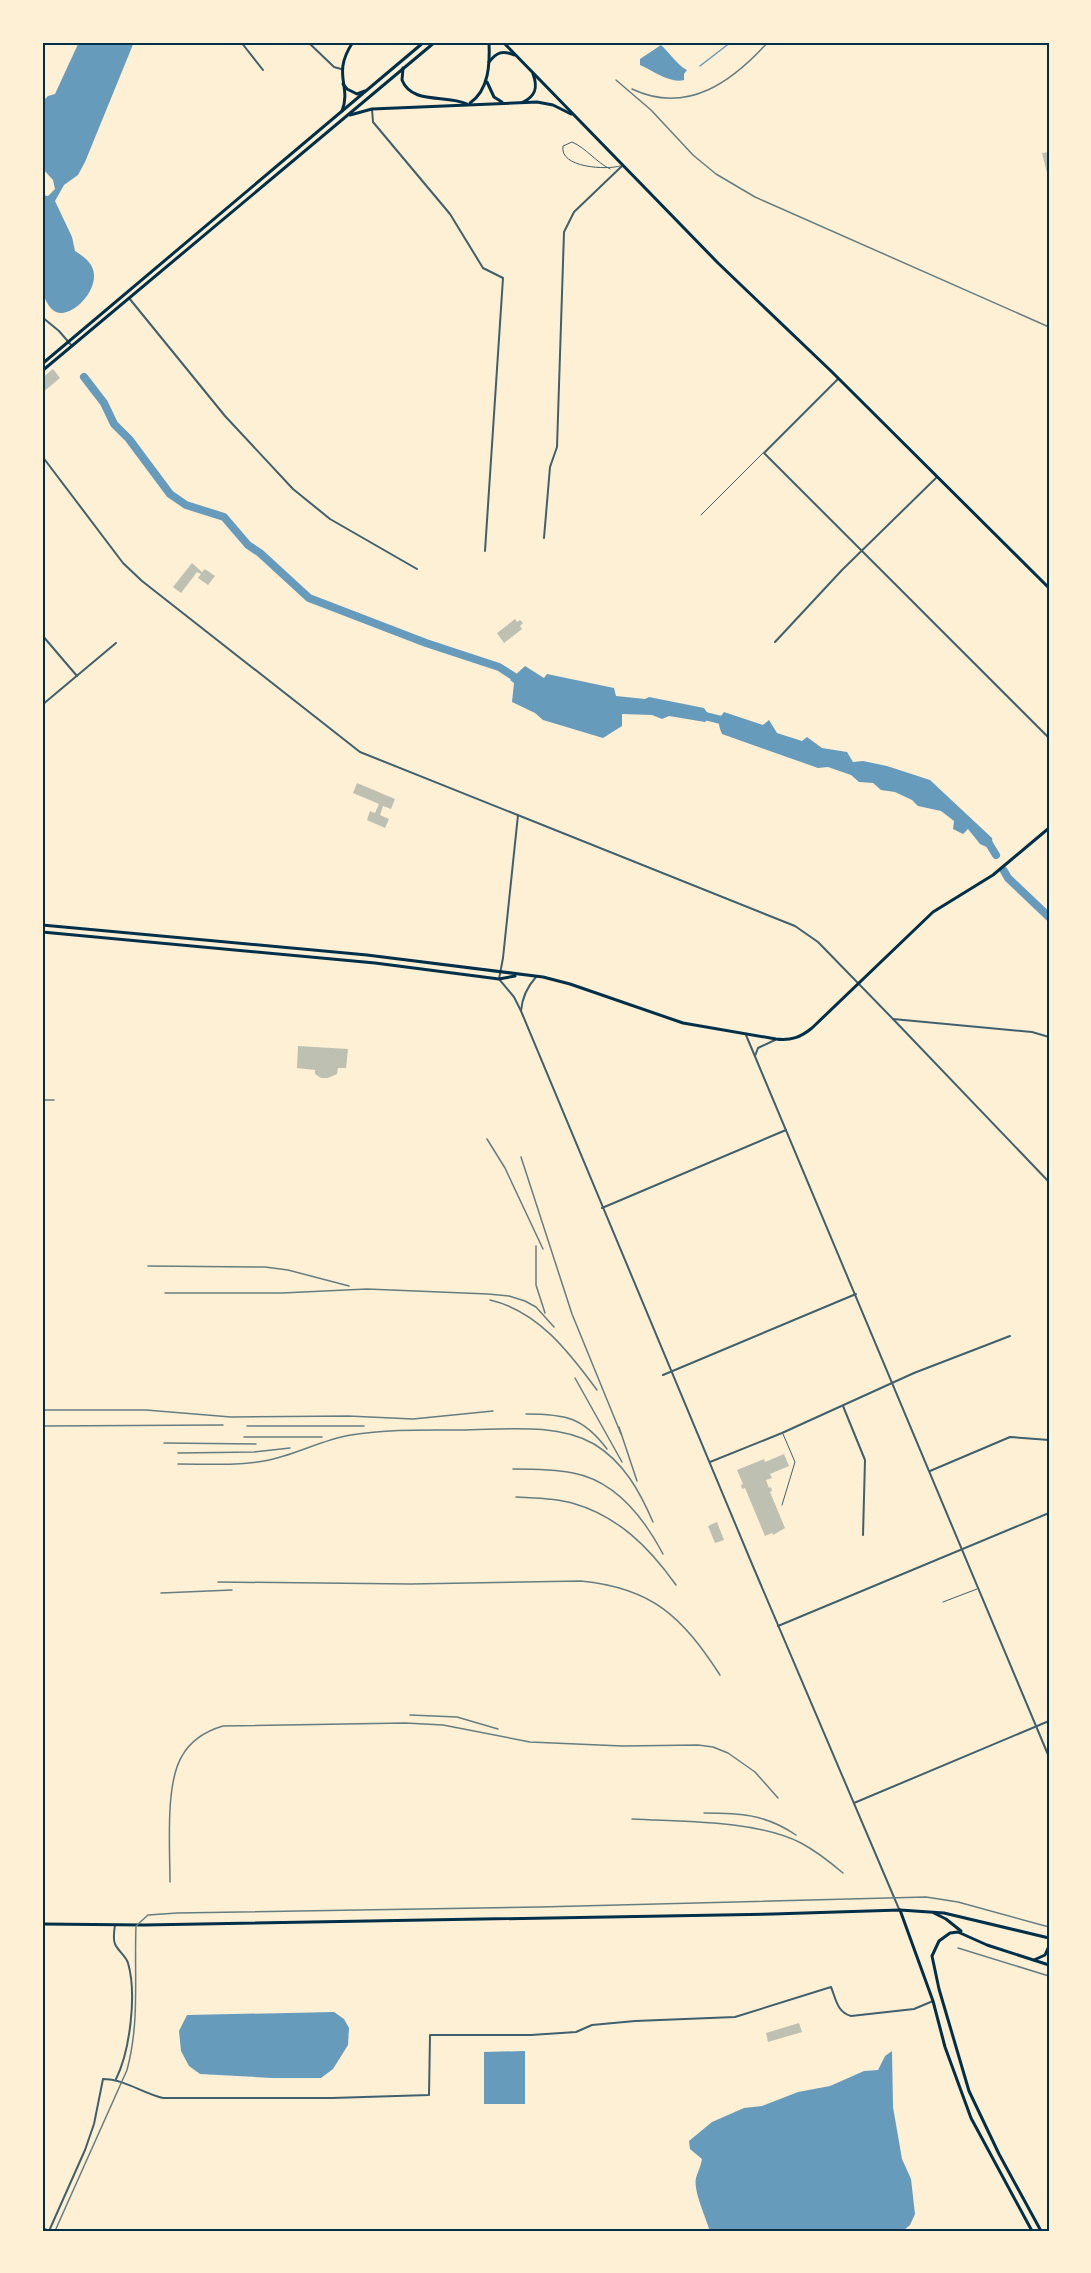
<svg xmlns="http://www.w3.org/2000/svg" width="1091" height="2273" font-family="Mulish,sans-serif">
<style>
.water{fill:#669bbc}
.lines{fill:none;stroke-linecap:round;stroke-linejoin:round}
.stream{stroke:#669bbc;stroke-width:1.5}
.river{stroke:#669bbc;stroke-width:8}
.building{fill:#bec0b2}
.service{stroke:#3f606c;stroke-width:1}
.minor{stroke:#3f606c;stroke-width:2}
.tertiary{stroke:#3f606c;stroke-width:2}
.secondary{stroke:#003049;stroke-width:3}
.primary{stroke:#003049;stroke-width:3}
.tram{stroke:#657d81;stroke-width:1.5}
.rail{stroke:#657d81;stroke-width:1.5}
.neatline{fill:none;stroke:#003049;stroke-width:2}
</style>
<rect width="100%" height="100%" fill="#fdf0d5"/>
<g class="water">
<path d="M79,42H134L85,162L78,175L64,185L55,201L72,237L75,251C81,255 89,260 92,267C102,287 73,319 56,312C49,309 46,300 42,293V195L48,196L55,189L53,180L42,168C42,146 44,123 42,102L48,96L55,94Z"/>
<path d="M661,45C669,52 679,67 687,70L684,74V80C670,84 652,70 640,65V59Z"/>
<path d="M525,666L544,678L547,674L614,688L616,696L645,699L649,697L704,708L710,717L705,722L669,716L662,719L652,715L622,714V726L603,738L543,720L535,713L512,702L514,683L510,680Z"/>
<path d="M724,712L763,725L769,720L777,733L802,741L807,737L822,748L847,752L853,762L863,761L887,766L930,780L992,838L993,850L980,844L968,829L963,834L953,829L954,821L941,811L918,806L912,800L895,792L881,790L873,783L859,782L851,775L828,767L818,768L722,734C718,724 717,720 724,712Z"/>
<path d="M334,2012L344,2019L349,2028L348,2045L333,2069L321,2078H272L200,2074L189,2066L181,2051L179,2031L187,2015Z"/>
<path d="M525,2051V2104H484V2052Z"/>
<path d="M892,2051L893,2107L902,2159L911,2179L915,2214L910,2225L903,2231H710C706,2218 693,2190 696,2178C698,2171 701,2166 702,2159L690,2149L689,2141L712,2122L744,2108L762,2106L798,2092L830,2086L864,2071L878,2070L885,2056Z"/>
</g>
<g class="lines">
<path class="stream" d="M700,66L731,42"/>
<g class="river">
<path d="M84,377L104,403L114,424L129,439L170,494L186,505L224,517L248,545L260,553L309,598L426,643L499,667L521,681"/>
<path d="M701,715L729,722"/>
<path d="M988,842L996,855"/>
<path d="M1004,871L1008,878L1049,917"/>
</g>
</g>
<g class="building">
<path d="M1049,152V177H1048L1042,153Z"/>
<path d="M53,369L60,378L42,393V378Z"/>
<path d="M192,563L202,572L205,569L215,576L208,585L198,578L201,574L197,572L181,593L173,587Z"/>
<path d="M515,619L517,622L520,620L523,623L520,626L522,629L504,643L497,633Z"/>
<path d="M357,783L395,799L391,809L383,806L380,815L389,819L385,828L367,820L370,811L375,813L379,804L353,793Z"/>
<path d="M298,1046L348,1049L346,1068H338L337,1074L328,1078H321L315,1074V1070L297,1068Z"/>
<path d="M784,1454L789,1466L770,1474L772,1478L766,1480L769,1488L771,1487L772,1491L770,1492L785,1528L773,1535L772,1533L765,1536L745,1488L742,1489L741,1485L743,1484L737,1470L764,1459L765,1462Z"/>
<path d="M717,1522L724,1540L715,1543L708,1526Z"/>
<path d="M799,2023L802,2032L768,2042L766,2033Z"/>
</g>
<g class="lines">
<g class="service">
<path d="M610,169C596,162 586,148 572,142L563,146C559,168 607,170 620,166"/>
<path d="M701,515L763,453"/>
<path d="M782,1505L795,1462L783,1434"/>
<path d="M943,1602L977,1589"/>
<path d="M42,2227L48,2230"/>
</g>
<g class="minor">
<path d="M241,42L263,70"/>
<path d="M308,42L334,67L341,69"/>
<path d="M372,109L373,122L450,214L483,268L503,278L485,551"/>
<path d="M129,298L225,416L293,489L330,519L417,569"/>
<path d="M42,317L59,331L72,346"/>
<path d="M544,538L550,467L557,447L564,232L574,212L622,166"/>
<path d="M42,635L77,676"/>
<path d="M775,642L842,570L937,477"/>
<path d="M42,705L116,643"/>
<path d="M499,979L503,958L518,815"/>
<path d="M893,1019L1049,1182"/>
<path d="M602,1208L786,1130"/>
<path d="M663,1375L856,1294"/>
<path d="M843,1406L865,1460L863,1535"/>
<path d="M710,1462L782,1433L914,1373L1010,1336"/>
<path d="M930,1471L1010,1437L1049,1440"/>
<path d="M778,1626L1049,1513"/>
<path d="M854,1803L1049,1721"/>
<path d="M115,1925C114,1931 113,1939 115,1944C118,1951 126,1956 128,1963C137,1994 130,2051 116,2079"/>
<path d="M49,2231L85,2150L94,2124L103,2079C124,2079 142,2093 163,2098H332L429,2095L430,2035H531L576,2032L592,2025L635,2021L735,2017L831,1987C836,1999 837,2012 851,2016L914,2009L933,2001"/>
</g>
<g class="tertiary">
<path d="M838,379L764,453L1049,738"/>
<path d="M42,456L123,563L142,581L360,752L795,926L818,942L893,1019L1032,1032L1049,1037"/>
<path d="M499,979L514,997L521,1011L752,1564L899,1909"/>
<path d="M521,1011C522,998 527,987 536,977"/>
<path d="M746,1035L1049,1757"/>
<path d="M755,1056L758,1048L775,1040"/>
</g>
<g class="secondary">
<path d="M503,42L718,263L831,371L1049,588"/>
<path d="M489,62C497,52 503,50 514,55"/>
<path d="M403,68L402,80C412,105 446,94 467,104"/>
<path d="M487,82L494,97L502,102"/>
<path d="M343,84L347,89L357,94L365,91"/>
<path d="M523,102C536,96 538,87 533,74"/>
<path d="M470,103C489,90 490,64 489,42"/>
<path d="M342,111C352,85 331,75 353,42"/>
<path d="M350,115L372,109L537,102L553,105L571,114"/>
<path d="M42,925L367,955L543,977L570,984L683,1023L776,1039C791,1041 801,1037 812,1028L933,912L993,875L1049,828"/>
<path d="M42,932L375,963L499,979L515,976"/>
<path d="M900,1910L933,2001L945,2047L971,2118L1032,2231"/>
<path d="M934,1913L946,1919L961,1931"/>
<path d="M1034,1960L1045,1955L1049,1946"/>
<path d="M1041,2231L999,2154L969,2091L939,1989L932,1956L939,1941L950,1933L958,1932L987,1945L1049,1965"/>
</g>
<g class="primary">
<path d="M42,364L424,42"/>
<path d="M42,371L435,42"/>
<path d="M42,1924L144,1925L773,1914L900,1910L944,1913L1049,1938"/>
</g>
<path class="tram" d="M55,2231L127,2070C140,2022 134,1975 136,1926L148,1915L177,1913L540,1907L926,1897L958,1902L1049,1927"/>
<g class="rail">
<path d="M616,80L651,110L693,155L716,174L755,197L1049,327"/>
<path d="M632,89C687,115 732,82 768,42"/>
<path d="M42,1100H54"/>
<path d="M487,1139L505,1168L543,1249"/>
<path d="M521,1157L572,1314L621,1434"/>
<path d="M536,1246V1285L545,1313"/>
<path d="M148,1266L265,1267L288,1270L349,1286"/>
<path d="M165,1293H282L367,1289L488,1294L509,1296L525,1301L536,1307L554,1327"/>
<path d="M490,1300C538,1311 569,1352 597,1390"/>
<path d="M575,1378L622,1462"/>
<path d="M42,1410H146L231,1417L348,1416L413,1419L493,1411"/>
<path d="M526,1414C565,1414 583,1417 607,1449"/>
<path d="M42,1426L223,1425"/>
<path d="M247,1426H364"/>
<path d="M619,1427L637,1481"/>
<path d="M244,1437H322"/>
<path d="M164,1443L256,1444"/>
<path d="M178,1453L254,1452L290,1448"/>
<path d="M178,1464C206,1464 236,1466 264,1461C294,1456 320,1440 351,1435C387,1429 423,1430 460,1430C502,1430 555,1422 594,1444C624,1462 640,1492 653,1522"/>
<path d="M513,1469C533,1469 553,1469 573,1473C616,1481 644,1518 663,1554"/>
<path d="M516,1497C535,1498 555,1498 572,1503C618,1516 649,1547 676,1585"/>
<path d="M218,1582L411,1584L581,1581C653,1588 682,1617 720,1675"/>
<path d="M161,1593L232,1590"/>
<path d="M410,1715L457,1717L498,1729"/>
<path d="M704,1813C740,1813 765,1814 796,1835"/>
<path d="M632,1819C683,1822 756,1820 801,1843C816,1851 830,1862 843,1873"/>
<path d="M170,1882C170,1848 165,1784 182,1756C191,1740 206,1731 223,1726L405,1723L443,1725L530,1742L622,1746L698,1745L713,1747L728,1753L755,1772L778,1798"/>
<path d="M958,1948L1049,1976"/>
</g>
</g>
<rect width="1091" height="2273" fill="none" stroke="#fdf0d5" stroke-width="87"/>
<rect x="44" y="44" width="1004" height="2186" class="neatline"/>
</svg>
